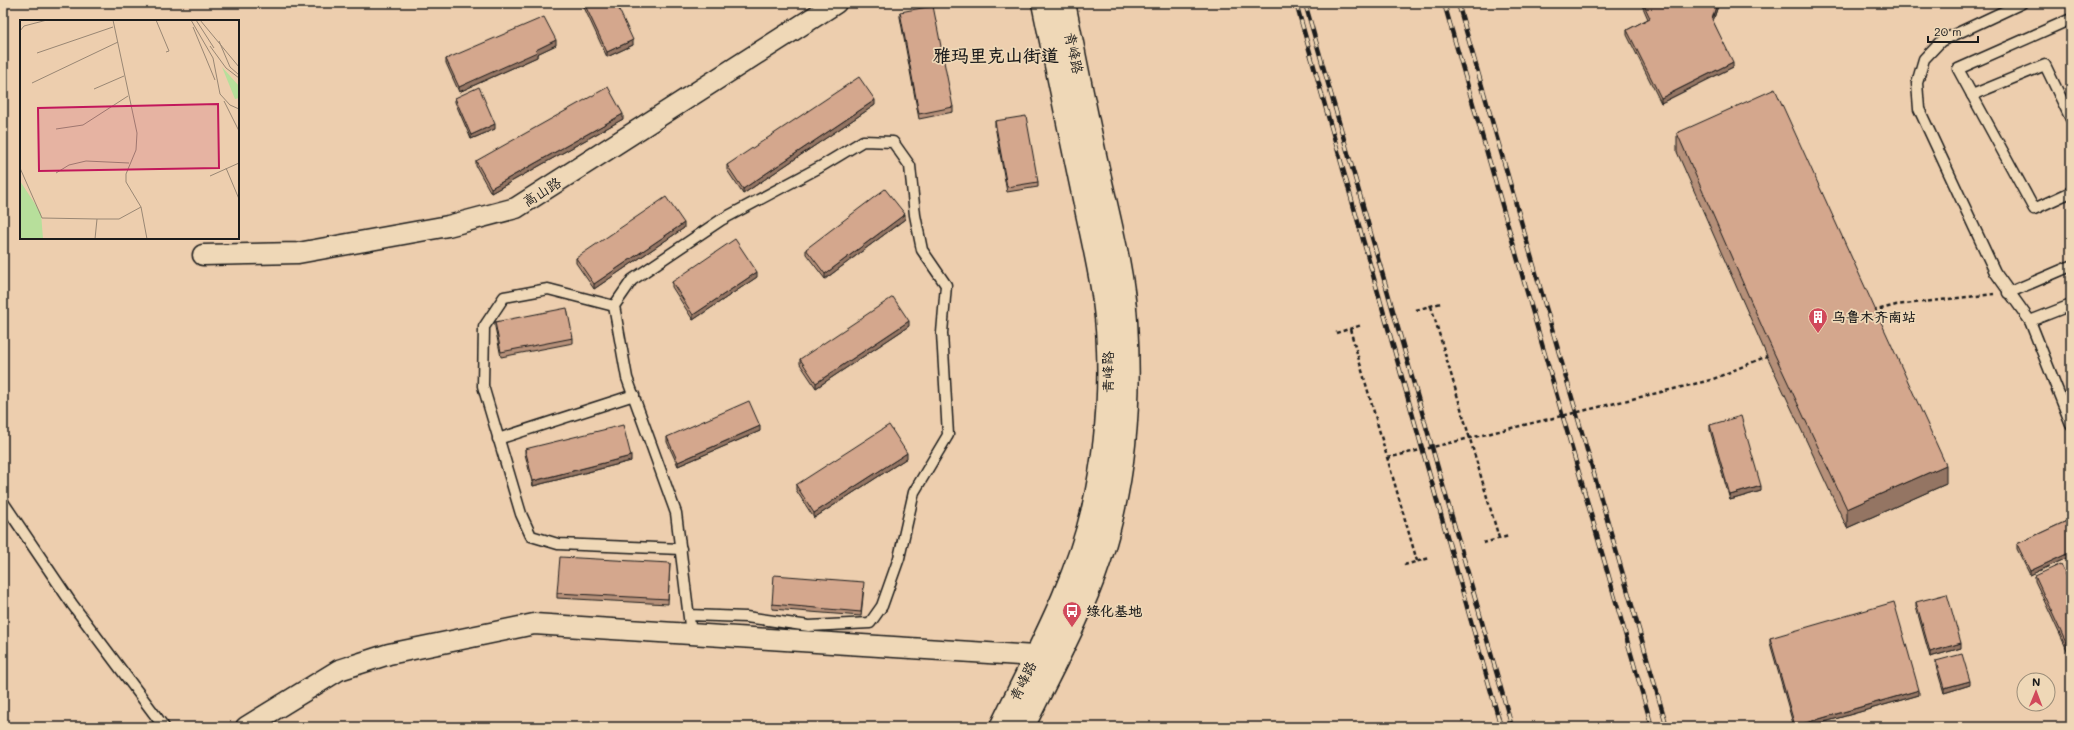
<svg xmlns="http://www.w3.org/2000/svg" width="2074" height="730" font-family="Mali,'LXGW WenKai TC',sans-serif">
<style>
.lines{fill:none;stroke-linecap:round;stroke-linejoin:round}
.service-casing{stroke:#1c1c1c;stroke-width:13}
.minor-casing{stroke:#1c1c1c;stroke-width:23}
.secondary-casing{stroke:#1c1c1c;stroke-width:25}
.path{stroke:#1c1c1c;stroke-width:2.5;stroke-dasharray:4 3;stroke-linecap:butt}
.service{stroke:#efd8b7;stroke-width:10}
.minor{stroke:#efd8b7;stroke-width:20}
.secondary{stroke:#efd8b7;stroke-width:22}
.rail-casing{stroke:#1c1c1c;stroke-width:4.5}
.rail{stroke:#efd8b7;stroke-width:3;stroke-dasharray:9;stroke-linecap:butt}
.path-bridge{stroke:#1c1c1c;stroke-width:2.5;stroke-dasharray:4 3;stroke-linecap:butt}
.wall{fill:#b69079;stroke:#1c1c1c}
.shaded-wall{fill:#947563;stroke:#1c1c1c}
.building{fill:#d4a78d;stroke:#1c1c1c}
.labels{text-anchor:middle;stroke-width:3.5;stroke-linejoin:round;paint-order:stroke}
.street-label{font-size:14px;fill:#1c1c1c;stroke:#efd8b7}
.poi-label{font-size:14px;font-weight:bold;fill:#1c1c1c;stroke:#efd8b7;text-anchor:start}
.district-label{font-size:18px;font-weight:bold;fill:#1c1c1c;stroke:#efd8b7}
.inset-road{fill:none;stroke:#998774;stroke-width:1}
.view{fill:#c2185b;fill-opacity:0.15;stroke:#c2185b;stroke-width:2}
.inset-edge{fill:none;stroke:#1c1c1c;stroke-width:2}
</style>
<rect width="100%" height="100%" fill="#edceae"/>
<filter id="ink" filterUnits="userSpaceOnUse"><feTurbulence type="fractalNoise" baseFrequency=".025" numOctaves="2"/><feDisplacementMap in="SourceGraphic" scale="8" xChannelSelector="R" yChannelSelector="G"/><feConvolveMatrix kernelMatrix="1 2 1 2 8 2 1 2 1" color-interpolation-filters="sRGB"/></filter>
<g filter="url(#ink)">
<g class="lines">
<g class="service-casing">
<g id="service">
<path d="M2022,3L1941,41L1924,59L1917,83L1919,109L1995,272L2030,321L2071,305"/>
<path d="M2071,19L1958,69L2034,209L2071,192"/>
<path d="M1972,95L2045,65L2071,119"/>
<path d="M2008,293L2071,266"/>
<path d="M614,306L548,289L504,297L484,327L483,386L521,514L531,536L558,544L681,549"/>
<path d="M2030,321L2071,424"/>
<path d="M498,439L634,395"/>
<path d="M3,502L72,604L164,727"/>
<path d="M689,615L746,617L809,626L870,623L882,606L899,558L914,492L948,435L942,333L946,285L922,250L915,215L910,166L893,142L863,141L820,167L721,220L632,280L614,306L627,378L676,513L691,634"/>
</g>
</g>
<g class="minor-casing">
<g id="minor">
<path d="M203,255L298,253L448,226L516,208L836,3"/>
<path d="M246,727L339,670L389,654L534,624L1035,656"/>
</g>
</g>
<g class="secondary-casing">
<g id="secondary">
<path d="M1001,727C1035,656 1075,586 1093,509C1105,457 1110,401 1108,348C1107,298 1094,247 1084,199C1070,134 1057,68 1043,3"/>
<path d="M1023,727C1050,672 1081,617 1100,559C1125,483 1131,400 1126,321C1123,270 1109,219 1098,169C1086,114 1075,58 1064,3"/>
</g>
</g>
<g class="path">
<path d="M1431,306L1499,538"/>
<path d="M1416,310L1441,303"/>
<path d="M1873,311L1896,305L1994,294"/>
<path d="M1350,329L1417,561"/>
<path d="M1336,333L1362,325"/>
<path d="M1483,543L1509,536"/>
<path d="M1404,565L1430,558"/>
</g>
<use href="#service" class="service"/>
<use href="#minor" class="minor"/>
<use href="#secondary" class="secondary"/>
<g class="rail-casing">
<g id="rail">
<path d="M1296,3L1501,727"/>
<path d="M1305,3L1512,727"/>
<path d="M1444,3L1652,727"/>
<path d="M1458,3L1667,727"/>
</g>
</g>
<use href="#rail" class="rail"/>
<path class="path-bridge" d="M1387,458L1711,380L1767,356"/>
</g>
<g class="wall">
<path d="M582,3H616L633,45L607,57Z"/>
<path d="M1641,3H1719L1713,21L1733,67L1661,103L1627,35V30L1648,19Z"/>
<path d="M900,12L953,107V112L919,119L900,17Z"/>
<path d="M556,45L537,54V57L459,92L446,63V59Z"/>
<path d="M455,98L495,129L471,139L455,102Z"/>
<path d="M875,105L743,194L727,170V165Z"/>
<path d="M623,119L491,193L476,166V161Z"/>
<path d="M995,121L1038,182V187L1007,192L995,126Z"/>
<path d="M1677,133L1946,484L1847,528L1767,356L1677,152Z"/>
<path d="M905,219L825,279L806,254V249Z"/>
<path d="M684,228L594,289L576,263V258Z"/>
<path d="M757,277L693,320L672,287V282Z"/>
<path d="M495,322L573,338V343L501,357L495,327Z"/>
<path d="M909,326L816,388L800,364V359Z"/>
<path d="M1710,425L1761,491L1730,500L1710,430Z"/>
<path d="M760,431L678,466L667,442V437Z"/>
<path d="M525,449L631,461L533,486L525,454Z"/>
<path d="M907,458L814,518L796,490V485Z"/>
<path d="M2071,519V556L2030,575L2017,549V544Z"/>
<path d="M670,563L668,604L557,598V593Z"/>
<path d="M2035,576L2071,586V651L2068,652L2035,581Z"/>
<path d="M864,587L861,616L772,609V604Z"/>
<path d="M1916,602L1961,648L1930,657L1916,607Z"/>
<path d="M1770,638L1919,695L1807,727H1794L1770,643Z"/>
<path d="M1936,661L1970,685L1944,693L1936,666Z"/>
</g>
<g class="shaded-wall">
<path d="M1717,3H1719L1712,24V19Z"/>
<path d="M556,40V45L537,54V57L459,92V87Z"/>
<path d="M633,40V45L607,57V52Z"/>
<path d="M1733,62V67L1661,103V98Z"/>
<path d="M875,100V105L743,194V189Z"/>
<path d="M623,114V119L491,193V188Z"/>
<path d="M495,124V129L471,139V135Z"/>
<path d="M905,214V219L825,279V274Z"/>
<path d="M684,223V228L594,289V284Z"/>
<path d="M757,272V277L693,320V315Z"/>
<path d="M909,321V326L816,388V383Z"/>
<path d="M760,426V431L678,466V462Z"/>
<path d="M907,453V458L814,518V513Z"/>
<path d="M631,456V461L533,486V481Z"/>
<path d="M1946,465V484L1847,528V509Z"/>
<path d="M1761,486V491L1730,500V495Z"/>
<path d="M2071,552V556L2030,575V571Z"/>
<path d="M1961,643V648L1930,657V652Z"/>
<path d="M2071,646V651L2068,652V647Z"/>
<path d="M1970,681V685L1944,693V688Z"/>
<path d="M1919,690V695L1807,727H1795V726Z"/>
</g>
<g class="building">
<path d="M584,3H616L633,40L607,52Z"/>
<path d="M1643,3H1717L1712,19L1733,62L1661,98L1627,30L1650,18Z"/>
<path d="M933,6L953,107L919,114L900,12Z"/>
<path d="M544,17L556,40L536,50L537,52L459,87L446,59Z"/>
<path d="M859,77L875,100L743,189L727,165Z"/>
<path d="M479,87L495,124L471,135L455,98Z"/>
<path d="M608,87L623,114L491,188L476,161Z"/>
<path d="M1775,89L1946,465L1847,509L1767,338L1677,133Z"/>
<path d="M1026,116L1038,182L1007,187L995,121Z"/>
<path d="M885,189L905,214L825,274L806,249Z"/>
<path d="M666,197L684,223L594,284L576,258Z"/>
<path d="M735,239L757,272L693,315L672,282Z"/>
<path d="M893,297L909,321L816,383L800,359Z"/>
<path d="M567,308L573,338L501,352L495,322Z"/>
<path d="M749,401L760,426L678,462L667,437Z"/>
<path d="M1741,416L1761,486L1730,495L1710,425Z"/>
<path d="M623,425L631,456L533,481L525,449Z"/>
<path d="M889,425L907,453L814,513L796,485Z"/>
<path d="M2071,519V552L2030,571L2017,544Z"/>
<path d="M560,557L670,563L668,599L557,593Z"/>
<path d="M2061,564L2071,586V646L2068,647L2035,576Z"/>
<path d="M774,575L864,582L861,612L772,604Z"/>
<path d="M1947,594L1961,643L1930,652L1916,602Z"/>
<path d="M1894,602L1919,690L1795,726L1770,638Z"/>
<path d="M1962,654L1970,681L1944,688L1936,661Z"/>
</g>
</g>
<defs>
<g id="building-pin" transform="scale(1)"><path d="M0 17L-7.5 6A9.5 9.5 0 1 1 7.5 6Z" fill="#d1495b" stroke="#efd8b7"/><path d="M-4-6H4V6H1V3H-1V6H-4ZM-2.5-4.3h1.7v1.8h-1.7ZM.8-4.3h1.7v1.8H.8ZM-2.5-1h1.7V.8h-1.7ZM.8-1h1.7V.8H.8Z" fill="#fff"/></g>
<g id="bus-pin" transform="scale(1)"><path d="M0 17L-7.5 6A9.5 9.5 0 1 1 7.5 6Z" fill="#d1495b" stroke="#efd8b7"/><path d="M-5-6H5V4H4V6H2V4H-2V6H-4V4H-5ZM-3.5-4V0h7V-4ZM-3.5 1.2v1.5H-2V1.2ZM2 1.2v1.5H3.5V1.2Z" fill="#fff"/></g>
</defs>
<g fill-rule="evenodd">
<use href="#building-pin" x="1818" y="317"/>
<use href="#bus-pin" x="1072" y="611"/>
</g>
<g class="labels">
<g class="street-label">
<text transform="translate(1074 53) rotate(78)" y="5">青峰路</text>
<text transform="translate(542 192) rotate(-32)" y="5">高山路</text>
<text transform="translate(1108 372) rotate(-90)" y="5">青峰路</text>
<text transform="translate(1023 681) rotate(-64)" y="5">青峰路</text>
</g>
<g class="poi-label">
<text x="1832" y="322">乌鲁木齐南站</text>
<text x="1086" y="616">绿化基地</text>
</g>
<g class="district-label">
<text x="996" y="62">雅玛里克山街道</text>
</g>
</g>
<g transform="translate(20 20)">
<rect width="219" height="219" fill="#edceae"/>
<path d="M202,47L219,66V78L215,79ZM0,161L21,193L23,219H0Z" fill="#b7df9b"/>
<path class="inset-road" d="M93,0L117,113L116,130L106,154V162L121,187L127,219M136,0L149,31L146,32M171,0L193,38L200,74L210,85L219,89M176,0L194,28M180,0L219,47M173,7L195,60M0,11L4,6L27,0M199,21L210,47L219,55M190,26L206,48L219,58M17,33L93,7M12,63L98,22M74,69L104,56M204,81L219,111M36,109L63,105L108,76M0,148L22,198L77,199M206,148L219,179M36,153L49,145L66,141L109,143M190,156L219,143M75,219L77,199H99L121,187"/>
<path class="view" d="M198,84L199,148L19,151L18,88Z"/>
<rect width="219" height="219" class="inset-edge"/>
</g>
<rect width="2074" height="730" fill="none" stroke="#efd8b7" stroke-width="16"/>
<rect x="8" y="8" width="2058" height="714" fill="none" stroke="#1c1c1c" stroke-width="1.5" filter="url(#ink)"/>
<g transform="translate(2036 692) rotate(1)"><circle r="19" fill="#efd8b7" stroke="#9b8d79"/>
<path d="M0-3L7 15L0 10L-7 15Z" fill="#d1495b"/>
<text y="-6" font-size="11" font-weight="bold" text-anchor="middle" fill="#1c1c1c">N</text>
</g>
<path d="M1928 36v6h50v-6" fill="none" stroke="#1c1c1c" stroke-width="2"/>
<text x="1934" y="36" font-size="12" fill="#1c1c1c" stroke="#efd8b7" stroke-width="3" paint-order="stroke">20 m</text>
</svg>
